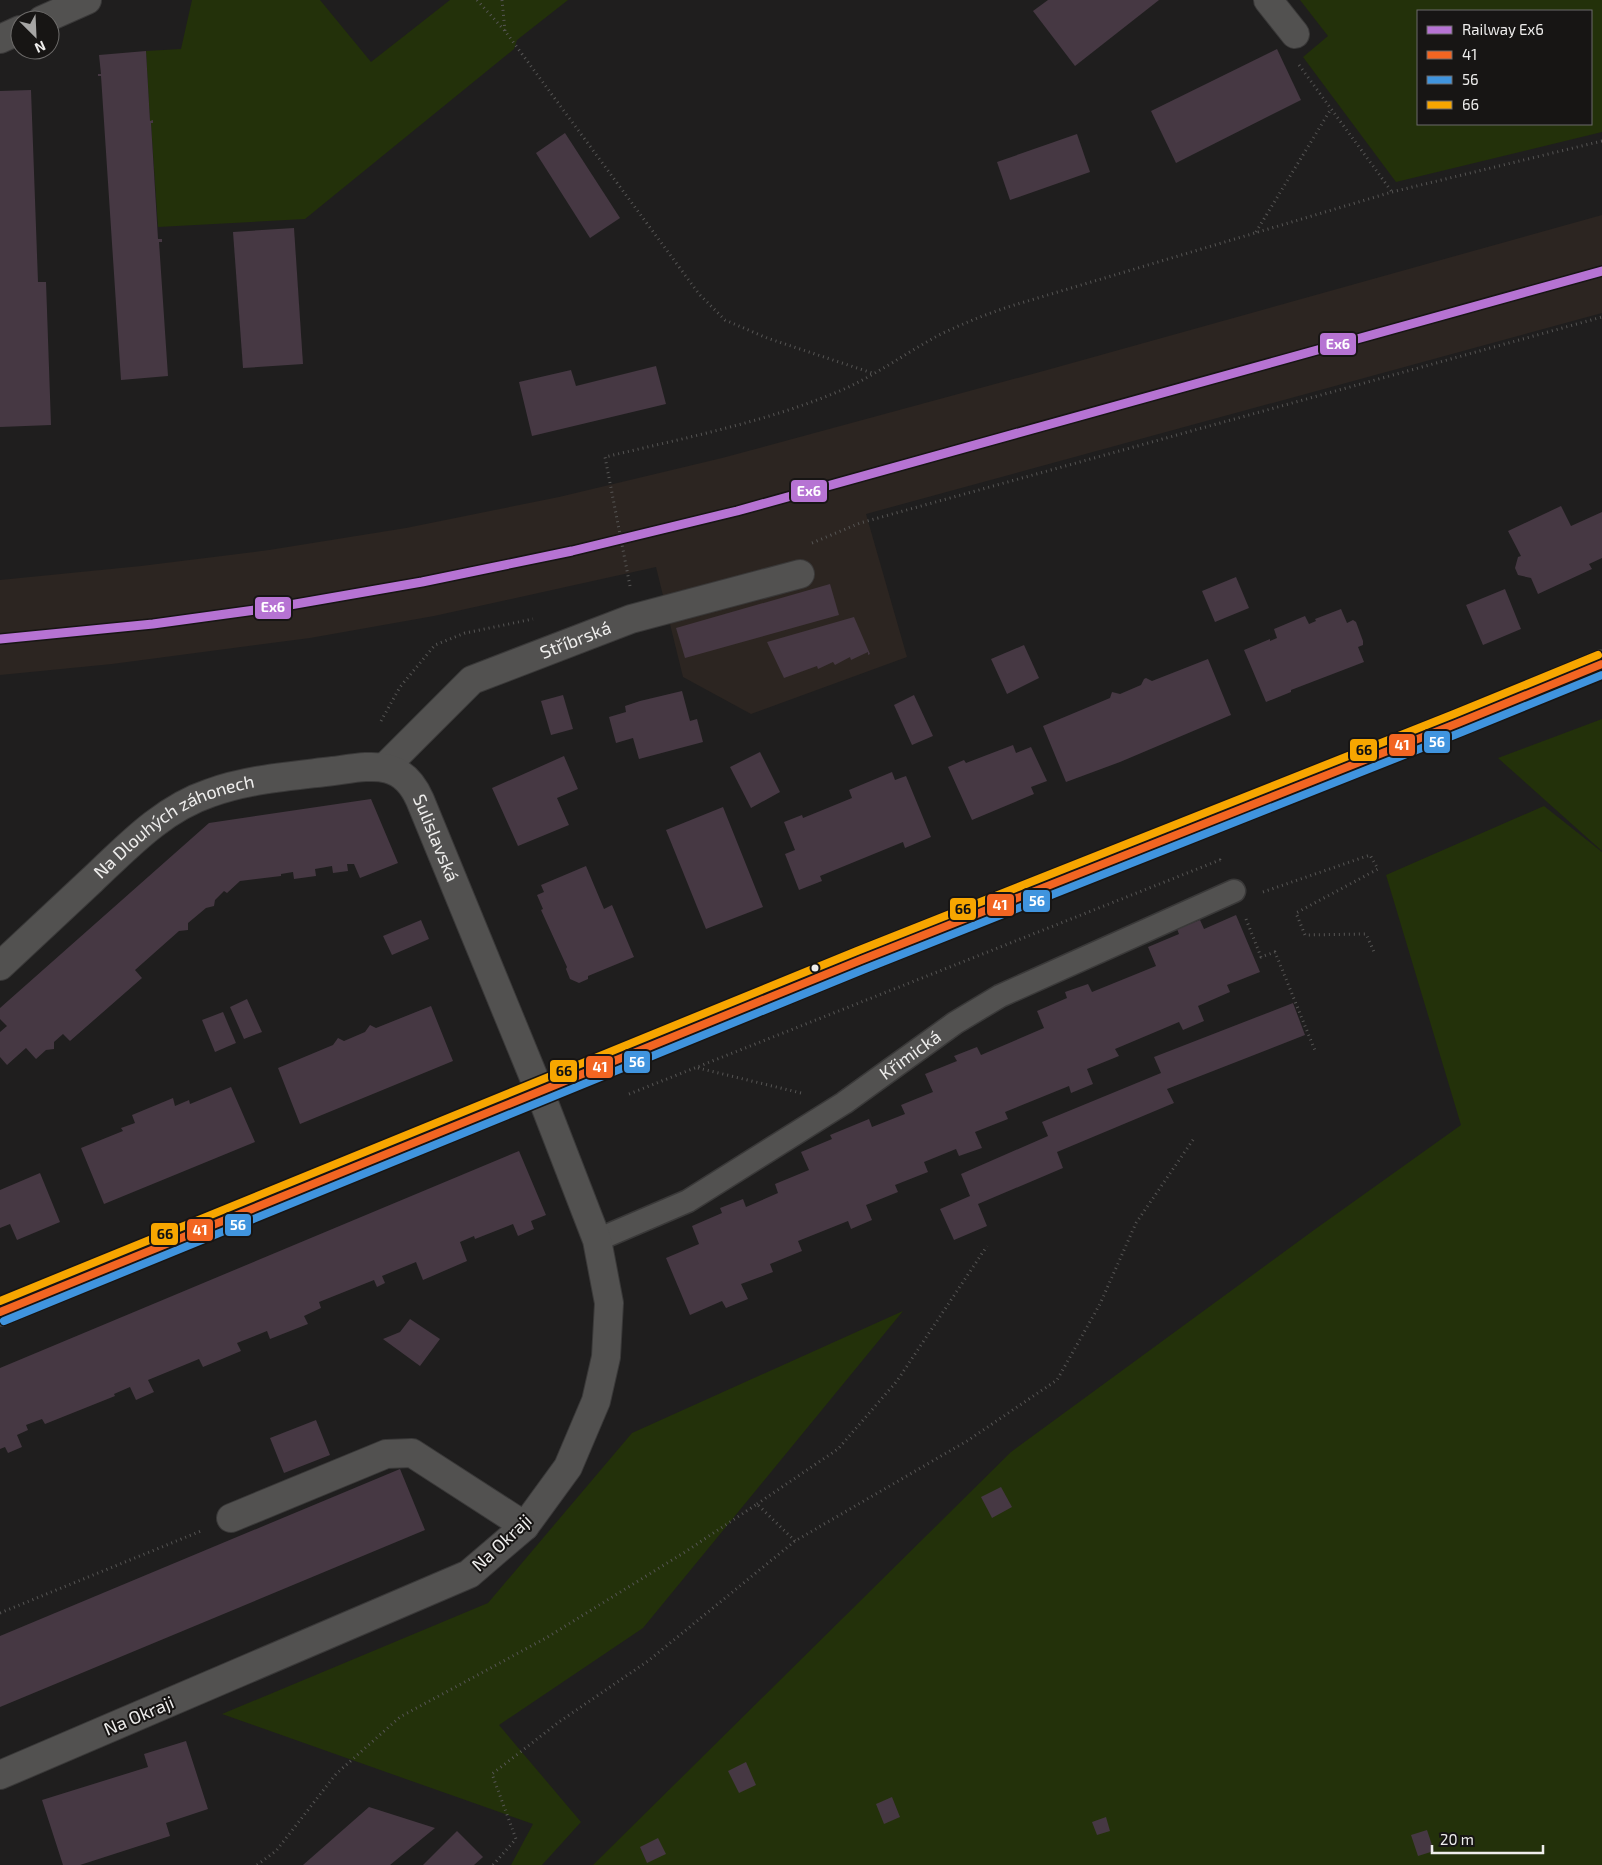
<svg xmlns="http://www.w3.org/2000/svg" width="1602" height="1865" font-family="'Exo 2',sans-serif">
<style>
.built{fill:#2c2521}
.green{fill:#23310a;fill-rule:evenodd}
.building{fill:#463843}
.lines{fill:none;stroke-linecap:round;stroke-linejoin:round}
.pedestrian-casing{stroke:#3a3939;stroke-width:25}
.minor-casing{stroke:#3a3939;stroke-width:30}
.secondary-casing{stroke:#3a3939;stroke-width:30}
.path{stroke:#565554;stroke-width:3;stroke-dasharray:1 4;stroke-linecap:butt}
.pedestrian{stroke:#525150;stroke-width:22}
.minor{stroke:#525150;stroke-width:28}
.secondary{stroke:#544e4e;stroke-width:28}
.bus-1-casing{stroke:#171514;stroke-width:11}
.bus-2-casing{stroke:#171514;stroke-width:11}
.bus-3-casing{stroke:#171514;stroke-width:11}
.bus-1{stroke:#f26522;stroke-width:8}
.bus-2{stroke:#4094de;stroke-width:8}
.bus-3{stroke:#f7a600;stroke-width:8}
.rail-1-casing{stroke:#171514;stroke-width:12}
.rail-1{stroke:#b673d3;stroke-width:9}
.bus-dot{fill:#eeedec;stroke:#171514;stroke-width:2}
.labels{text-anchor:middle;stroke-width:4;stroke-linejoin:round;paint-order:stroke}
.street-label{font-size:18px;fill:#eeedec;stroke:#171514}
.line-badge{stroke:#171514;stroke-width:2}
.badge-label{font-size:14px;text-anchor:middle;font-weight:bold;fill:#fff}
.pale-badge-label{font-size:14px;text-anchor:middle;font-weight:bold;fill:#111}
</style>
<rect width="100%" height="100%" fill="#1f1e1e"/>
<path class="built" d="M1602,215V313L866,514L907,657L751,714L683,677L656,567L434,616L310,638L112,664L0,675V580L141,566L269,550L406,528L559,497L722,458L1047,370Z"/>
<g class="green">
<path d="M192,0H320L371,62L450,0H568L517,40L514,49L305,219L158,227L151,123H153V121H150L146,51L181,49Z"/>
<path d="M1300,0H1602V132L1396,182L1303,57L1328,36ZM1418,11H1591V124H1418Z"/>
<path d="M1602,719V851L1498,758Z"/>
<path d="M1544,806L1602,852V1865H593L1011,1452L1314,1230L1461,1125L1386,875Z"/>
<path d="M903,1311L643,1628L499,1725L581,1822L542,1865H511L533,1824L222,1714L488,1603L632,1433Z"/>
</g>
<g class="building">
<path d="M1048,0H1159L1075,66L1033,11Z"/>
<path d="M1277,49L1301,100L1176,163L1151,111Z"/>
<path d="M146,51L150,121L153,120V123H151L158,239H162V242H159L168,376L121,380L101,76H98V74H101L99,55Z"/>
<path d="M31,90L38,282H46L51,425L0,427V91Z"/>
<path d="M565,133L620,218L590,238L536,153Z"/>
<path d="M1077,134L1090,172L1010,200L997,162Z"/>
<path d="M294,228L303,364L243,368L233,232Z"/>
<path d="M656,366L666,404L532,436L519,382L571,370L576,386Z"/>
<path d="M1561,506L1571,526L1602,512V558L1589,564L1592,569L1538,594L1531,578L1518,575L1515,568L1518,557L1521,556L1508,531Z"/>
<path d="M1236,577L1249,608L1215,622L1202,591Z"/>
<path d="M830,584L839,615L685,658L676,628Z"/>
<path d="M1505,589L1521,629L1483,645L1466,605Z"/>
<path d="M1341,609L1347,623L1353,620L1356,622L1363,641V645L1358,647L1364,662L1291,690V692L1266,702L1244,650L1270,639V641L1277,638L1274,629L1305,616L1309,624L1316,621L1315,619Z"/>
<path d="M854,617L870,654L868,655V652L851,660L850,657L835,665L833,662L818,669L817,666L784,678L767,642Z"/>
<path d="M1024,645L1039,678L1007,694L991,659Z"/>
<path d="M1208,659L1231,715L1120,762L1066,782L1043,726L1110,698L1112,692L1120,694L1141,685L1144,679L1146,678L1152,681Z"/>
<path d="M682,691L690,721L697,719L703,742L639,759L633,738L616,743L609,717L626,712L625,706L640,701Z"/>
<path d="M563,695L573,729L551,735L541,701Z"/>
<path d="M914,695L933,736L912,745L894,705Z"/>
<path d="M1013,745L1016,753L1031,747L1047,781L1031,787L1034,794L972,820L948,767L964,760L966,763Z"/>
<path d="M760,752L780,792L751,808L730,767Z"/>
<path d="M564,756L578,789L557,798L569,825L518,846L492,788Z"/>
<path d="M892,772L895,780L906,776L931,837L905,848L903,842L820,876L822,881L799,890L785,854L795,850L784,822L802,815L803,818L852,798L849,790Z"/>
<path d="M371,799L398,863L360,878L354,864H347L348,871L333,873L332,866L315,869L316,876L294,879L293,872L281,874V876L240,881L227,893L224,891L215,900L214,906L206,908L188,923V930L179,931L135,970L142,978L70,1041L63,1034L54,1042V1049L46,1050L36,1059L26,1048L7,1065L0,1057V1032L7,1026L0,1019V1008L209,823Z"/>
<path d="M723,807L763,907L706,929L666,830Z"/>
<path d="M586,866L604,909L612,905L634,957L588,976V979L579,983L570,979L566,969L567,967L541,910L543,909L537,895L544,892L541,885Z"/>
<path d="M1236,915L1260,972L1227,985L1230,992L1198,1006L1204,1021L1183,1030L1179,1022L1115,1049L1119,1056L1087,1069L1093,1084L1071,1093L1069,1086L1005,1112L1008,1119L975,1132L982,1148L959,1156L956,1149L924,1162L928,1172L895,1185L898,1192L866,1205L872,1220L851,1229L848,1221L798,1241L802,1251L770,1264L773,1272L741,1284L748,1299L726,1308L722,1301L690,1315L666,1258L699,1244L692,1226L722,1213L720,1208L743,1199L746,1207L778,1193L775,1184L809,1170L801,1152L832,1139L830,1135L869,1119L872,1127L905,1114L901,1105L933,1092L925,1074L957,1061L954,1056L977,1047L981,1055L1044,1028L1037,1011L1067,998L1065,992L1088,984L1092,992L1156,966L1148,947L1179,934L1177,929L1200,920L1204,929Z"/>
<path d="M421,920L429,939L392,955L383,936Z"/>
<path d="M247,999L262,1032L244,1039L230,1007Z"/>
<path d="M1293,1003L1305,1035L1167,1089L1174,1103L1057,1152L1063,1168L978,1204L987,1226L954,1240L940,1209L970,1196L961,1174L1048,1136L1042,1122L1161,1073L1154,1057Z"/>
<path d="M431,1006L453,1061L300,1124L278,1068L333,1045L338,1038L344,1041L365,1032L370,1025L376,1028Z"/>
<path d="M223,1012L236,1043L215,1052L202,1020Z"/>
<path d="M231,1087L255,1142L104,1204L81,1148L123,1131L121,1128L135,1123L132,1115L173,1098L175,1106L189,1100L190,1104Z"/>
<path d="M519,1151L546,1215L531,1221L534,1229L518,1236L513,1224L475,1239L474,1236L460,1242L467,1261L423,1280L416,1262L382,1276L385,1283L377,1287L374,1280L319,1302L321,1308L304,1316L308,1324L270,1339L267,1331L237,1343L241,1351L203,1367L199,1359L148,1380L154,1392L136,1400L130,1387L114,1394L115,1396L45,1424L42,1419L26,1425L28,1430L17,1435L22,1447L8,1453L5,1447L0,1449V1368Z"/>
<path d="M40,1173L60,1222L17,1240L10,1224L0,1228V1190Z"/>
<path d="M410,1319L440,1339L420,1366L383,1339L400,1332Z"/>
<path d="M316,1420L330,1455L284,1473L270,1438Z"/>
<path d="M400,1469L425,1530L0,1707V1636Z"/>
<path d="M1001,1487L1012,1507L992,1518L981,1497Z"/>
<path d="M186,1741L208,1809L166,1823L170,1836L80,1865H63L42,1800L148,1767L144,1754Z"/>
<path d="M746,1762L756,1785L739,1793L728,1771Z"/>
<path d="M892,1797L900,1817L884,1824L876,1804Z"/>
<path d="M369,1807L435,1828L390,1865H303Z"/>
<path d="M1106,1817L1110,1831L1097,1835L1092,1822Z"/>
<path d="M1427,1830L1434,1851L1418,1856L1411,1835Z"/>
<path d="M457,1831L483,1857L474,1865H423Z"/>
<path d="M658,1838L666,1854L647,1863L640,1847Z"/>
</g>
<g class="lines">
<g class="pedestrian-casing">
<g id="pedestrian">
<path id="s1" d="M597,1240L688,1201L844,1103L955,1023L1000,996L1234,891"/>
</g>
</g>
<g class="minor-casing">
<g id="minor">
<path d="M1268,0L1295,34"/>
<path d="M42,20L87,0"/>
<path d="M0,39L20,30"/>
<path id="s2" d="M385,767L472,680L631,619L800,574"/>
<path id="s3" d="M0,966C31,937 61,909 92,880C127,847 162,809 210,793C249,779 292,776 333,771C371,766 402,758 420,800L539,1090L597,1240L609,1303L606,1357L596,1401L568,1467L525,1526L469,1574L0,1775"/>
<path d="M231,1518L386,1454L412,1453L525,1526"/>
</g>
</g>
<g class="secondary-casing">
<path id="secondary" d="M0,1312L861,960L1458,723L1602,664"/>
</g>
<g class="path">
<path d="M477,0L505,31L699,294L725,320L767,338L875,374"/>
<path d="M502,0L505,31"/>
<path d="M1299,65L1392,192"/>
<path d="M1256,232L1331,109"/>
<path d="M812,543L860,523L1602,317"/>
<path d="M630,586L605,457C684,438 767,422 842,390C878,374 907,352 941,334C964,323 987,314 1011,306L1392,192L1602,141"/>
<path d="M381,721L400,687L435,645L465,633L533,619"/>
<path d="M1263,892L1370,855L1378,869L1296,913L1305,935L1366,934L1375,954"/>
<path d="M1246,919L1261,957L1275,952L1316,1053"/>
<path d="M698,1068L801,1093"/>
<path d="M629,1094L1220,860L1221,862"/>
<path d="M757,1504L838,1449L897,1381L987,1246"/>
<path d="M0,1613L201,1531"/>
<path d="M257,1865L276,1851L336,1774L400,1717L546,1638L685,1552L757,1504L795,1541"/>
<path d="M493,1865L516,1839L492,1774L559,1722L648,1661L795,1541L967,1441L1057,1380L1100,1304L1136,1223L1195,1137"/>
</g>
<use href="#pedestrian" class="pedestrian"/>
<use href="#minor" class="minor"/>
<use href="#secondary" class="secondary"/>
<g class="bus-1-casing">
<path id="bus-1" d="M0,1312L861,960L1458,723L1602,664"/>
</g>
<g class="bus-2-casing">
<path id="bus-2" d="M4,1321L865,969L1462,732L1602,675"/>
</g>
<g class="bus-3-casing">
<path id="bus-3" d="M0,1301L857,951L1454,714L1598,655"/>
</g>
<use href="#bus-1" class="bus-1"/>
<use href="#bus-2" class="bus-2"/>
<use href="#bus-3" class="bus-3"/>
<g class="rail-1-casing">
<path id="rail-1" d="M0,639L153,624L284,606L422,582L572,551L737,511L1602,271"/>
</g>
<use href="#rail-1" class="rail-1"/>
</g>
<circle class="bus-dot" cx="815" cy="968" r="4.5"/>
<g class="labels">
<g class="street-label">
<text dy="6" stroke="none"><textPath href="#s2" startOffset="234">Stříbrská</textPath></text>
<text dy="6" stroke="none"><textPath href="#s3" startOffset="226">Na Dlouhých záhonech</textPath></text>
<text dy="6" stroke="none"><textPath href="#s3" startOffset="542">Sulislavská</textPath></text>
<text dy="6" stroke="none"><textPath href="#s1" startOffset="365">Křimická</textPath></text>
<text transform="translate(502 1543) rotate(-43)" y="6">Na Okraji</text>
<text transform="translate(139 1716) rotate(-23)" y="6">Na Okraji</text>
</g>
</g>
<g class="line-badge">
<rect x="1319" y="332" width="38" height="24" rx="5" fill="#b673d3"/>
<rect x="790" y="479" width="38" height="24" rx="5" fill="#b673d3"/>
<rect x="254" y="596" width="38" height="24" rx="5" fill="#b673d3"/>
<rect x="1423" y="730" width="28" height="24" rx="5" fill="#4094de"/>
<rect x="1388" y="733" width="28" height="24" rx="5" fill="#f26522"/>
<rect x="1349" y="738" width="29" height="24" rx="5" fill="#f7a600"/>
<rect x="1022" y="889" width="29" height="24" rx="5" fill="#4094de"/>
<rect x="986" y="893" width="29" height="24" rx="5" fill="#f26522"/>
<rect x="949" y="897" width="28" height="24" rx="5" fill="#f7a600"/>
<rect x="623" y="1050" width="28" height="24" rx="5" fill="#4094de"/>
<rect x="585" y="1055" width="29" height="24" rx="5" fill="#f26522"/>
<rect x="549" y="1059" width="29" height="24" rx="5" fill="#f7a600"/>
<rect x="224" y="1213" width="28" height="24" rx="5" fill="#4094de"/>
<rect x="186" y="1218" width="28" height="24" rx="5" fill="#f26522"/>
<rect x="150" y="1222" width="29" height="24" rx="5" fill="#f7a600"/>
</g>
<g class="badge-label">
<text x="1338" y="349">Ex6</text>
<text x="809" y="496">Ex6</text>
<text x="273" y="612">Ex6</text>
<text x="1437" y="747">56</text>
<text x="1402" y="750">41</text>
<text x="1037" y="906">56</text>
<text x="1000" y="910">41</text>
<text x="637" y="1067">56</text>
<text x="600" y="1072">41</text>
<text x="238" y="1230">56</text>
<text x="200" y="1235">41</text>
</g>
<g class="pale-badge-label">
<text x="1364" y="755">66</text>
<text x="963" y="914">66</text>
<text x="564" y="1076">66</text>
<text x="165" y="1239">66</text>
</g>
<rect x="1417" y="10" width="175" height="115" fill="#171514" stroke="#6d6b6a"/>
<rect x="1427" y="26" width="25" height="8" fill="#b673d3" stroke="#6d6b6a"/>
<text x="1462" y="35" font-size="15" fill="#eeedec">Railway Ex6</text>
<rect x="1427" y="51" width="25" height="8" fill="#f26522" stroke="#6d6b6a"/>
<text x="1462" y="60" font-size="15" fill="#eeedec">41</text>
<rect x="1427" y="76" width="25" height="8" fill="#4094de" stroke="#6d6b6a"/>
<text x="1462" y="85" font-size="15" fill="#eeedec">56</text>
<rect x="1427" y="101" width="25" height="8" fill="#f7a600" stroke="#6d6b6a"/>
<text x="1462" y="110" font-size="15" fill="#eeedec">66</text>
<g transform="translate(35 35) rotate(156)"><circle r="24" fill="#171514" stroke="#6d6b6a"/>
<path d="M0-4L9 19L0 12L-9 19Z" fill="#a6a5a4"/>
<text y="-8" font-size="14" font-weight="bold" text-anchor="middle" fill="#eeedec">N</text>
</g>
<path d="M1432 1845v8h111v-8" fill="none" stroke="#eeedec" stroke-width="2.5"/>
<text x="1440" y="1845" font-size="15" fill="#eeedec" stroke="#171514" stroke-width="4" paint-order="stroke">20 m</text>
</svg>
